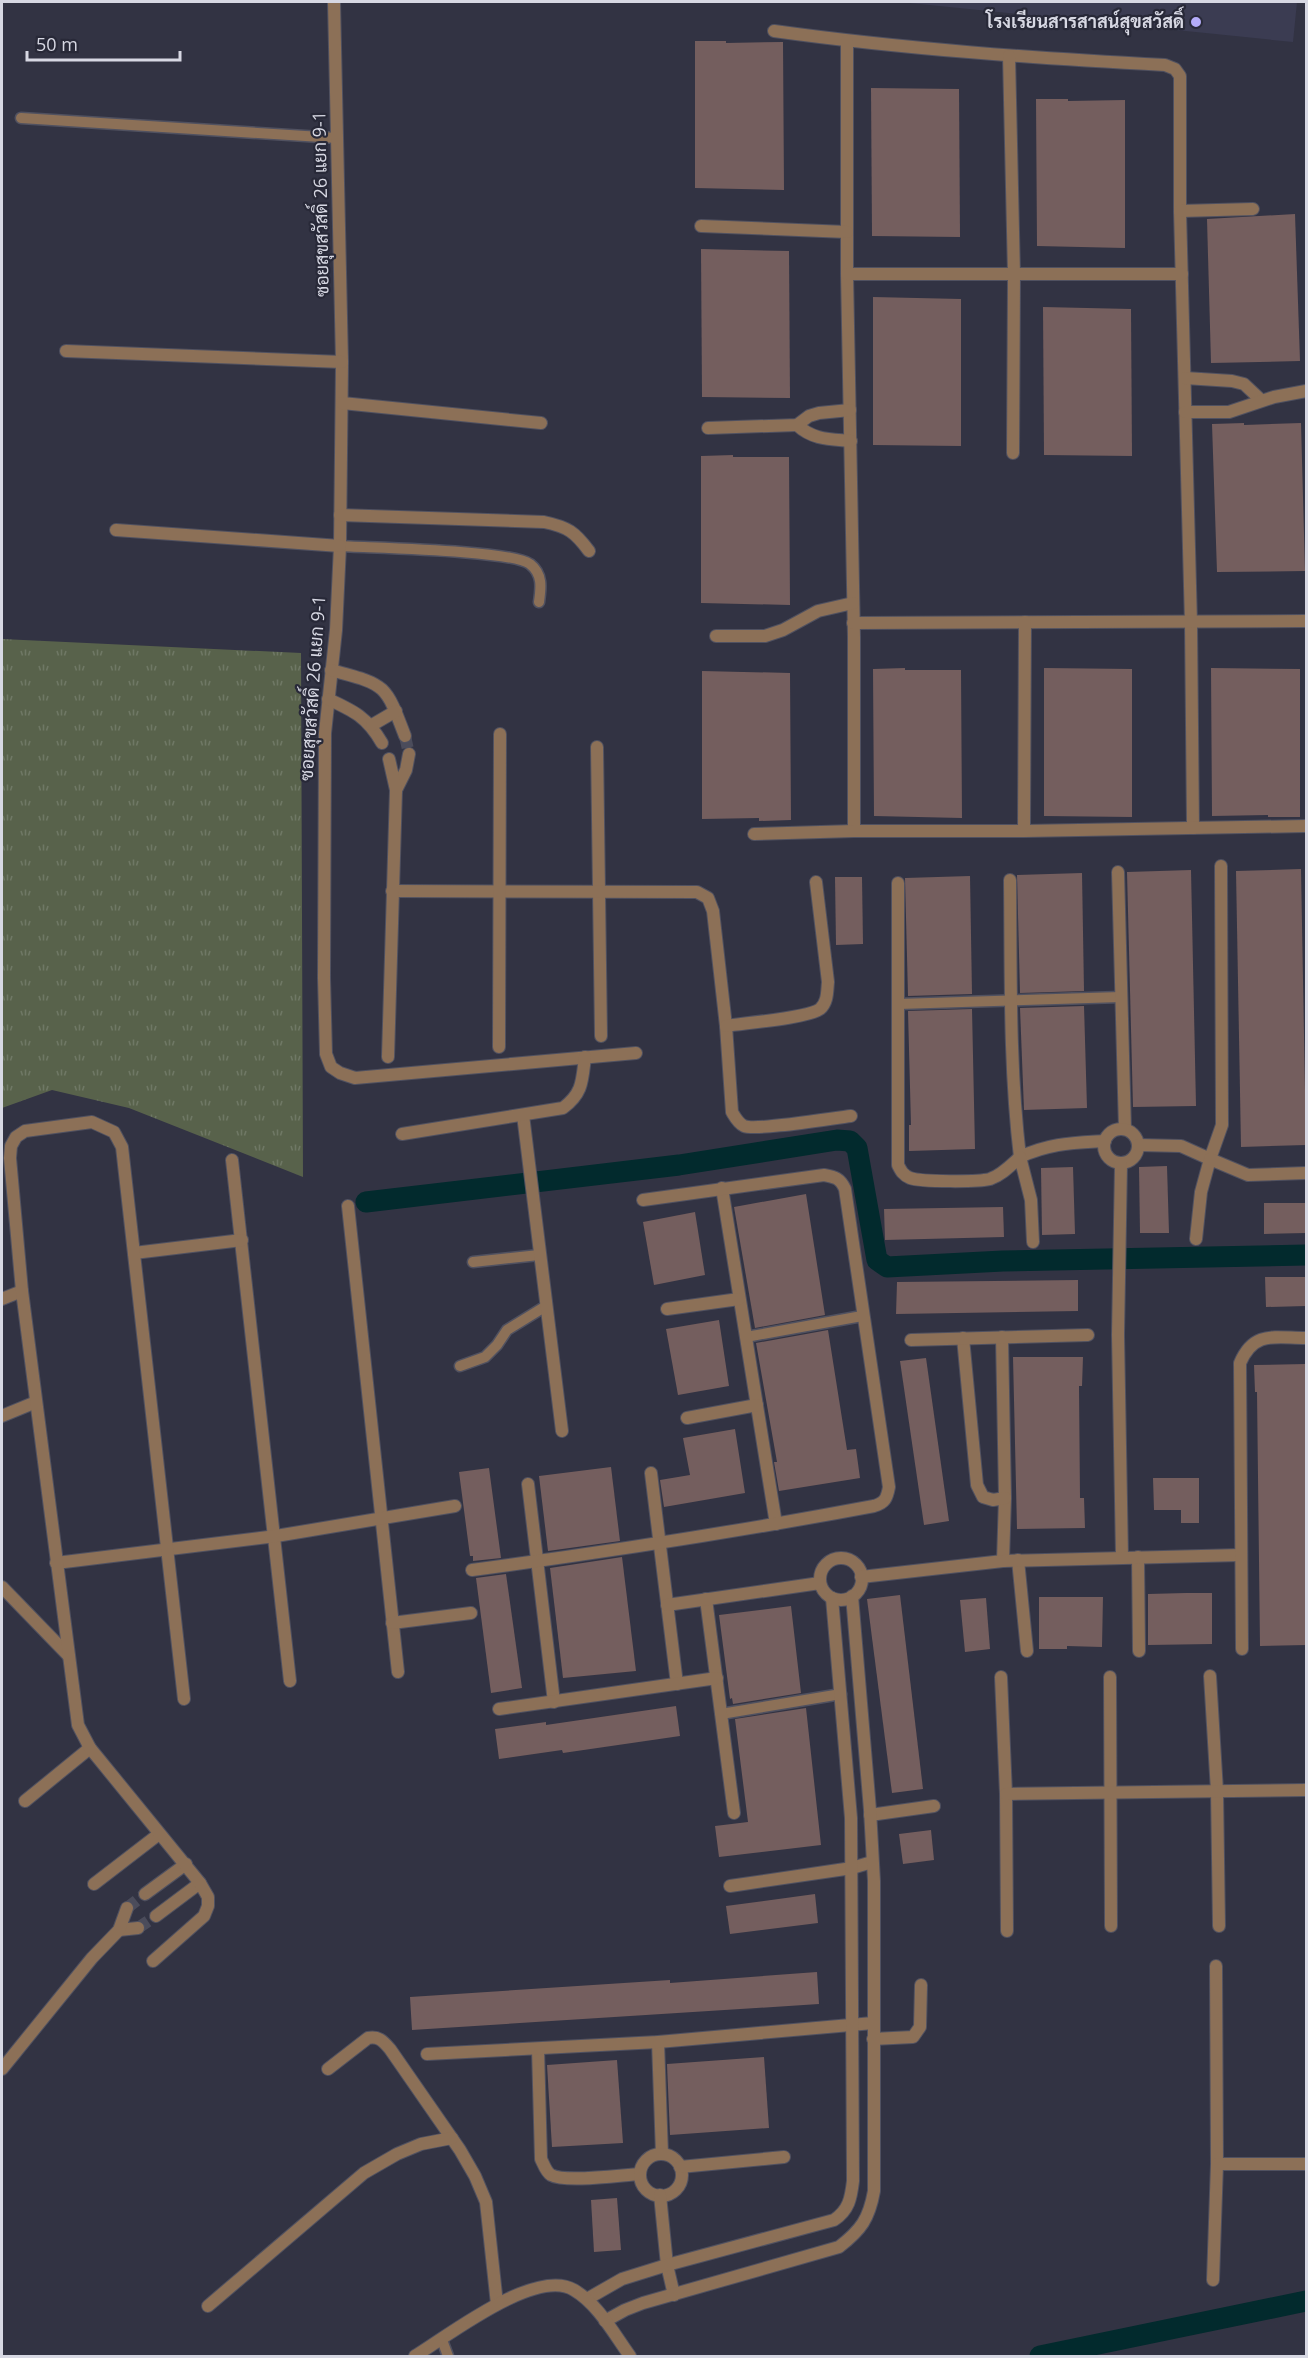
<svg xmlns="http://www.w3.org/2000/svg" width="1308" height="2358" font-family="'Open Sans',Sarabun,sans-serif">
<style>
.built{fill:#3b3c52}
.grass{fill:url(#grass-tufts)}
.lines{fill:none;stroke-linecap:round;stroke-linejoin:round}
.canal{stroke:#022a2d;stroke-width:21}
.building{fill:#745e5e}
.minor-tunnel{stroke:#4b4c5b;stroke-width:12;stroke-dasharray:12 6;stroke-linecap:butt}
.service-casing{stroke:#505160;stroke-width:13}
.minor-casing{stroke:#505160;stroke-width:14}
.service{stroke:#8c7057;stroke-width:10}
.minor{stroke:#8c7057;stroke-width:12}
.poi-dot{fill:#b4acf9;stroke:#282938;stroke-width:2}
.labels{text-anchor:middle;stroke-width:4.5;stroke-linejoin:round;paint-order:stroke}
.poi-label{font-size:18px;font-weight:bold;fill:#d7d8e3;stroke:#282938;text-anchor:end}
.street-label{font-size:18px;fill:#d7d8e3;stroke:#282938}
</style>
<defs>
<pattern id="grass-tufts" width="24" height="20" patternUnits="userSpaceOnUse" patternTransform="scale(1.5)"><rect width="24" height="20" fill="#58624b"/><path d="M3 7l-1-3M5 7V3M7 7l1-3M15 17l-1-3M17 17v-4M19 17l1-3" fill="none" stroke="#6f7865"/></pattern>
</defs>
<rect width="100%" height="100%" fill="#323343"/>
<path class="built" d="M900,2H1297L1293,42Z"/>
<path class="grass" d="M2,639L301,653L303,1177L129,1108L52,1090L2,1108Z"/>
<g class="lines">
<g class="canal">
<path d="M366,1202L679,1165L837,1140L850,1141L857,1148L877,1260L887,1267L1003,1261L1306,1255"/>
<path d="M1040,2356L1306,2301"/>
</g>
</g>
<g class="building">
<path d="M695,41H726V43L783,42L784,190L695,188Z"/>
<path d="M871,88L959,89L960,237L872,236Z"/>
<path d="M1036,99H1068V101L1125,100V248L1037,246Z"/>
<path d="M1295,214L1300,361L1211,363L1207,219Z"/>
<path d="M701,249L789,251L790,398L702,397Z"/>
<path d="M873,297L961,299V446L873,445Z"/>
<path d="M1043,307L1131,309L1132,456L1044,455Z"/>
<path d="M1244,423V425L1301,423L1305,571L1217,572L1212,424Z"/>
<path d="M733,455V457H789L790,605L701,603V456Z"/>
<path d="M905,668V670H961L962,818L874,816L873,669Z"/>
<path d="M1044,668L1132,669V817L1044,816Z"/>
<path d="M1211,668L1300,669V817H1268V815L1212,816Z"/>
<path d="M702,671L790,673L791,820L759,821V818L702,819Z"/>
<path d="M1301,869L1306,1145L1241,1147L1236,871Z"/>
<path d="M1191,870L1196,1106L1133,1107L1127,872Z"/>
<path d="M1082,873L1084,991L1020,993L1017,875Z"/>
<path d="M970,876L972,994L908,996L905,878Z"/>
<path d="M835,877H862L863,944L836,945Z"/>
<path d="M1084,1006L1087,1108L1024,1110L1020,1008Z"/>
<path d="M972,1009L975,1149L909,1151V1125H911L908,1011Z"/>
<path d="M1167,1166L1169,1233H1140L1139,1167Z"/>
<path d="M1073,1167L1075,1234L1042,1235L1041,1168Z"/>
<path d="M806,1194L825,1315L755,1328L734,1207Z"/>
<path d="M1264,1203H1306V1233L1264,1234Z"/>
<path d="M1003,1207L1004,1237L885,1240L884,1209Z"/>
<path d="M695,1212L705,1275L654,1285L643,1222Z"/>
<path d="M1265,1277H1306V1306L1266,1307Z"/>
<path d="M1078,1280V1311L896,1314L897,1282Z"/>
<path d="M719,1320L729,1386L678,1395L666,1329Z"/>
<path d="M828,1330L847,1450L856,1449L860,1478L779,1491L774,1462H777L756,1343Z"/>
<path d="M1013,1357H1083L1082,1386H1079L1080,1498H1084L1085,1528L1017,1529Z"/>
<path d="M926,1358L949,1521L924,1525L900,1361Z"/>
<path d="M1306,1364V1645L1260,1646L1257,1392H1255L1254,1365Z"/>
<path d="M735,1429L745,1493L664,1507L660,1480L690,1475L683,1438Z"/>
<path d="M611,1467L620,1541L548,1551L539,1476Z"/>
<path d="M489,1468L501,1558L473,1561V1556H470L459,1472Z"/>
<path d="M1153,1478H1199V1523H1181V1510H1154Z"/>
<path d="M622,1557L636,1671L563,1678L550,1568Z"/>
<path d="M506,1574L522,1688L491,1693L476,1578Z"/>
<path d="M1186,1593H1212V1644L1148,1645V1594Z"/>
<path d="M900,1595L923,1789L892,1793L867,1599Z"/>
<path d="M1039,1597H1103L1102,1647L1067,1646V1649H1039Z"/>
<path d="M986,1598L990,1649L965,1652L960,1600Z"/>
<path d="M791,1606L801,1693L733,1704L732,1698L730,1699L719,1615Z"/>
<path d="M676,1706L680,1736L563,1753L562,1750L499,1759L495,1729L546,1722V1725Z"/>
<path d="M806,1708L821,1845L719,1857L715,1826L748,1822L735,1719Z"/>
<path d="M931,1830L934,1860L903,1864L899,1834Z"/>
<path d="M815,1894L818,1923L730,1934L726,1906Z"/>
<path d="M817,1972L819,2004L412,2030L410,1997L670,1980V1983Z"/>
<path d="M764,2057L769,2128L670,2135L667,2064Z"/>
<path d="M617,2060L623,2143L552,2147L547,2065Z"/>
<path d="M617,2198L621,2250L594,2252L591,2200Z"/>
</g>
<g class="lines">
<g class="minor-tunnel">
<path d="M405,736L409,754"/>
<path d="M127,1908L145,1894"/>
<path d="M138,1928L156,1916"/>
</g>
<g class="service-casing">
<g id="service">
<path d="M21,118L337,138"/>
<path d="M340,546C372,548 510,550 530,564C543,574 541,588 539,602"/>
<path d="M898,1004L1121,997"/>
<path d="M473,1262L539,1255"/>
<path d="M746,1337L862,1316"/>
<path d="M460,1366L485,1357L497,1345L507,1330L546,1306"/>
<path d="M721,1714L841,1694"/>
<path d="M442,2340L448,2356"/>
</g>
</g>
<g class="minor-casing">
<g id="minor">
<path d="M334,2L342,362L340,546L336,630L325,733L324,978L326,1054L331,1067L340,1073L355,1078L636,1053"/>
<path d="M774,31C904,49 1034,58 1165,65L1175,69L1180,76V211L1191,623L1193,828"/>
<path d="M847,41V274L854,637V831"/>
<path d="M1009,56L1014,275L1013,453"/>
<path d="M1180,211L1253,209"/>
<path d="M701,226L847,232"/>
<path d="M847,274H1182"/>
<path d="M66,351L342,362"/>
<path d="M1185,378L1232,381L1244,384L1261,400"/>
<path d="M342,403L541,423"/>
<path d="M1185,412H1229L1274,397L1306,391"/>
<path d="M797,425C813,440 830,439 851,441"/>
<path d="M708,428L797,425L809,416L819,413L850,410"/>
<path d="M340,515L544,522C568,527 575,532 589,551"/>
<path d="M116,530L340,546"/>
<path d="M853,623L1306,621"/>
<path d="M716,636H765L783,630L818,611L853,603"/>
<path d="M331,670C386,685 385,683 405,736"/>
<path d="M328,699C354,711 367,717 382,743"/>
<path d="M372,725L396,711"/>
<path d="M597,747L601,1036"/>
<path d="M396,790L406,770L409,754"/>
<path d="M1024,831L1025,622"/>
<path d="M754,834L854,831H1024L1306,826"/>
<path d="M1118,872L1125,1129"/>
<path d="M1010,880C1011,972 1009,1065 1020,1157C1050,1143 1073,1143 1105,1141"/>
<path d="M898,883V1165C901,1171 903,1175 910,1178C921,1182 979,1182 990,1179C1002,1175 1011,1165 1020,1157L1031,1200L1033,1242"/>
<path d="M392,891L697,892L708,898L713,911L726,1026L732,1112C735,1117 738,1123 744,1126C756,1131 833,1118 851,1116"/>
<path d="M726,1026C744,1023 808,1018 820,1009C828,1002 827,991 828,982L816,882"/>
<path d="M499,1047L500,734"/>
<path d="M388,1057L396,790L389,759"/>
<path d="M523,1115L562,1431"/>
<circle cx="1121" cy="1146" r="17"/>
<path d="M402,1134L563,1108C583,1093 582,1081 585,1057"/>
<path d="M1138,1145L1181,1146L1210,1159L1222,1125L1221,866"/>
<path d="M232,1160L290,1681"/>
<path d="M1121,1164L1118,1335L1122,1557"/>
<path d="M722,1188L776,1524"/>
<path d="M348,1206L398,1672"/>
<path d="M1196,1239L1201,1192L1210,1159L1248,1175L1306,1173"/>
<path d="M134,1253L242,1240"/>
<path d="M2,1299L22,1291"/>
<path d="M667,1309L739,1299"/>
<path d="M1002,1337L1005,1498L1003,1561"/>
<path d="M963,1338L977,1485L983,1497L993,1500L1005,1498"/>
<path d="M911,1340L1088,1335"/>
<path d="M2,1416L36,1402"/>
<path d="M687,1418L757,1405"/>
<path d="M651,1473L677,1684"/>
<path d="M528,1484L554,1702"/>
<path d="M1138,1557L1139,1651"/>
<circle cx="841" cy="1579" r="21"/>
<path d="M1018,1560L1027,1651"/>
<path d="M56,1563L276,1536L455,1506"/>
<path d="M472,1570C607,1552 741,1531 874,1506C885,1503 887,1498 889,1487L845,1189C840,1178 835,1177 824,1175L643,1200"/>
<path d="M861,1577L1003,1561L1241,1555"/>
<path d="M2,1587L68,1655"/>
<path d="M706,1599L734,1813"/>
<path d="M667,1605L820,1583"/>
<path d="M392,1623L471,1613"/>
<path d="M1242,1649L1240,1363C1254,1330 1275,1338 1306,1338"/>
<path d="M1210,1676L1217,1791L1219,1926"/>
<path d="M1001,1677L1006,1794L1007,1931"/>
<path d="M1110,1677L1111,1926"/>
<path d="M499,1709L717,1678"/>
<path d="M1006,1794L1306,1790"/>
<path d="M25,1801L90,1748"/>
<path d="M870,1815L934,1806"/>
<path d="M94,1884L159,1834"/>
<path d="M730,1886L852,1868L872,1862"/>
<path d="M145,1894L186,1864"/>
<path d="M156,1916L200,1883"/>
<path d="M119,1930L138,1928"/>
<path d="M153,1961L204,1916L208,1906V1897L200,1883L90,1748L78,1725L22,1291L10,1158L11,1146L16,1137L25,1131L92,1122L114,1132L122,1147L184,1699"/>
<path d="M1216,1966L1217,2164"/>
<path d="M873,2039L913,2037L920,2027L921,1985"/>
<path d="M658,2042L662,2154"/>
<path d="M538,2049L541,2159C544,2165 546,2172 551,2175C566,2183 621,2175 640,2174"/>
<path d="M427,2054L658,2042L873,2023"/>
<path d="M2,2069L92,1958L119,1930L127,1908"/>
<path d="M328,2069L368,2038C379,2036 383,2041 390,2049L460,2150L475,2176L486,2202L497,2304"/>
<circle cx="661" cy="2175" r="21"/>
<path d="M680,2167L784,2157"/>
<path d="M660,2195L667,2265L674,2295"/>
<path d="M1213,2280L1217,2164H1306"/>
<path d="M587,2299L622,2279L667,2265L834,2220C849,2210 851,2198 853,2181L851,1818L832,1598"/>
<path d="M208,2306L364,2173L397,2154L421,2144L452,2138"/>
<path d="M605,2321L625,2310L643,2303L839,2247C861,2230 869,2219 874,2191V1881L870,1810L852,1596"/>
<path d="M415,2356C448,2336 536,2267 574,2290C598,2304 614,2334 630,2356"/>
</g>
</g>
<use href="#service" class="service"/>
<use href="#minor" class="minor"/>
</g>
<circle class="poi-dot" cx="1196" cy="22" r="6"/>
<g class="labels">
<g class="poi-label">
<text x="1184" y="28">โรงเรียนสารสาสน์สุขสวัสดิ์</text>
</g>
<g class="street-label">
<text transform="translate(321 204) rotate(-91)" y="6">ซอยสุขสวัสดิ์ 26 แยก 9-1</text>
<text transform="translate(313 688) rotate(-86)" y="6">ซอยสุขสวัสดิ์ 26 แยก 9-1</text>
</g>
</g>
<rect width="1308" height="2358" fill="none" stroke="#d7d8e3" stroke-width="6"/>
<path d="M27 51v9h153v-9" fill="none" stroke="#d7d8e3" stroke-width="3"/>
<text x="36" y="51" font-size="18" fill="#d7d8e3" stroke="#282938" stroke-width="4.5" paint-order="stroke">50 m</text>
</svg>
